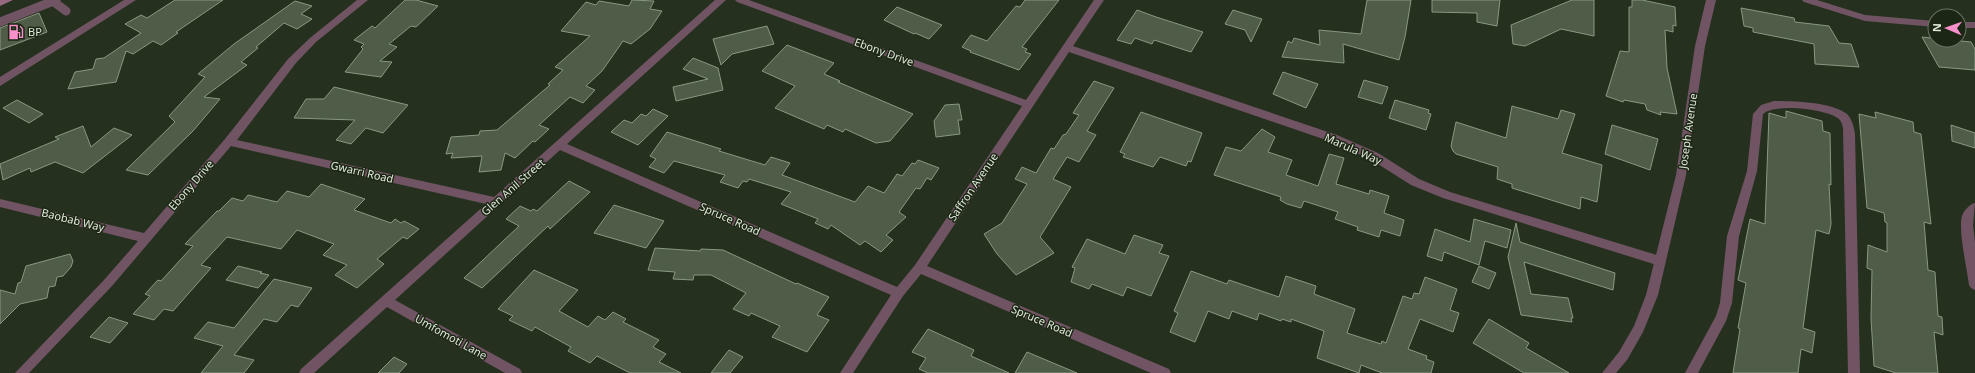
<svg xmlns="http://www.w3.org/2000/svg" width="1975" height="373" font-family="'Noto Sans',sans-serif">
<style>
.building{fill:#4f5d48;stroke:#899881}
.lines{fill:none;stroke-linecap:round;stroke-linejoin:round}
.service{stroke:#715464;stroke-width:9}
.minor{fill:#715464;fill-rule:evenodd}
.tertiary{fill:#715464;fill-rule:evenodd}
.secondary{fill:#966982;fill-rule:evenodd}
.labels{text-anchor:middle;stroke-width:3;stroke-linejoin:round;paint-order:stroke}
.poi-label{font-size:11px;fill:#dfe7db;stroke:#1b2714;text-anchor:start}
.street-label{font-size:11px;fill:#dfe7db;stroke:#1b2714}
</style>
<rect width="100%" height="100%" fill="#25311e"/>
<g class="building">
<path d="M175,0H223L176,32L178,33L161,45L153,41L133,54L126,51L116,82L68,89L75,72L93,69L96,59L104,58L141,33L125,24L141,15L147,18Z"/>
<path d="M405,0H416L438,6L416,27L411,26L389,44L397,47L380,61L392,62L381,77L345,72L363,49L361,47L364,44L354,40L372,26L375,28Z"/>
<path d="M632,0L654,1L650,9L662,11L650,29L631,44L623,41L602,71L586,86L595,90L583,103L570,97L539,125L549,129L535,142L533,141L515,158L505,153L501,170L479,172L482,156L451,158L453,153L446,154L451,137L479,135L480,131L497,130L550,85L548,84L563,70L555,67L590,36L561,31L586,2L596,5L599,1L629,6Z"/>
<path d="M1025,0H1059L1022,47L1027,49L1025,52L1031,54L1019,70L970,52L971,51L962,47L971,35L987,41L1016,6L1020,7Z"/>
<path d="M1367,0H1411L1405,37L1399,60L1343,44L1344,63L1282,57L1288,41L1292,43L1294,38L1320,45L1319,30L1361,34Z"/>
<path d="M1432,0H1500L1497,26L1477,22V13L1432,12Z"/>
<path d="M1572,0H1594V36L1561,29L1525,46L1513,44L1511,25Z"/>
<path d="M1632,0H1642L1675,7L1676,26L1673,25V32L1665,30L1667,68L1677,114L1660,112L1661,115L1647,110L1645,104L1624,100L1623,102L1606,96L1620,51L1629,52V7H1632Z"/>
<path d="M295,1L312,6L301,14L312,19L297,29L284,23L256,47L258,48L241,62L247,65L204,97L220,99L193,131L148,175L126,170L175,122L169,116L205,77L198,74L234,44Z"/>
<path d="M897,7L942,25L929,39L915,33L914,34L884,20Z"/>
<path d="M1741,8L1794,18L1795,22L1829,26L1839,43L1851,44L1859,67L1815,64L1814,44L1753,32V28L1744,26Z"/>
<path d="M1137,10L1156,17L1203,32L1191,52L1154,40L1152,44L1135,38L1131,44L1117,40Z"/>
<path d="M1233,10L1262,19L1251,42L1245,30L1225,24Z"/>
<path d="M39,13L47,32L0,50V28Z"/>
<path d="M767,26L774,44L732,54L721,65L713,39Z"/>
<path d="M1922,37L1971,42L1975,49V70L1939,67Z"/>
<path d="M787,45L834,63L824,74L840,81L838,82L913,114L890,141L876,143L845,129L843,132L827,125L824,129L775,108L795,86L762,71Z"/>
<path d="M693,58L718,68L723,90L676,101L673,87L708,79L683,69Z"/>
<path d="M1283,72L1318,84L1306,108L1273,94Z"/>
<path d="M1364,80L1388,87L1382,104L1358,97Z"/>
<path d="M1094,81L1114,88L1087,131L1096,135L1079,162L1067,157L1053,179L1071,187L1040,237L1054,253L1016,275L997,254L984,234L1002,223L1027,184L1015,179L1022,167L1036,173L1051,148L1054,149L1063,135L1066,134L1079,115L1073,113Z"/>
<path d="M334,87L408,105L383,133L366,128L351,144L336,140L355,120L294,118L306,99H324Z"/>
<path d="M17,100L43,114L29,123L3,108Z"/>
<path d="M1395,100L1429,110L1428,113L1431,114L1426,130L1389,118Z"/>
<path d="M959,104L962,120H958L960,134L936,137L934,121L945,105Z"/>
<path d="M1512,106L1558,119L1561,110L1575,114L1562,153L1602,165L1597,202L1581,197L1580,209L1512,188V184L1497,179L1498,167L1456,154L1453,151L1451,146L1456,122L1506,138Z"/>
<path d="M653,109L668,116L638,145L611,132L624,120L632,123L641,114L646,116Z"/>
<path d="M1786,111L1822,121L1823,131L1830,133L1831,185L1829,184L1831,224L1829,234L1816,230L1803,328L1815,332L1812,353L1801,349L1798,373H1733L1740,329L1738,328L1746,283L1738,280L1750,219L1765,224L1769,113L1786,118Z"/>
<path d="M1141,112L1202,133L1191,162L1188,161L1186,166L1160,157L1153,167L1123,157L1125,154L1120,152Z"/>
<path d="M1875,112L1913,122L1914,132L1921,134L1931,224L1924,222L1928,270L1935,272L1938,316L1942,317L1943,335L1934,332L1938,373H1896L1874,366L1871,319L1872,270L1867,268L1868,245L1887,252V223L1885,222L1884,213L1867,208L1859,114L1876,118Z"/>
<path d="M1612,125L1658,139L1650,170L1605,154Z"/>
<path d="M1951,125L1975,133V148L1952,141Z"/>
<path d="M83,126L91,147L114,128L132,135L83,173L55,162L31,172L30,168L3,180L0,164L59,139L55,137Z"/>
<path d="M1262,129L1275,137L1268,152L1292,160L1286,175L1318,186L1329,154L1344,158L1336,184L1369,194L1370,190L1389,196L1384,213L1404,220L1400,236L1381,230L1379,237L1357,230L1358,227L1335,219L1338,212L1304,201L1301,208L1287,204L1280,200L1281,197L1214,175L1226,147L1241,151Z"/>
<path d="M667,132L721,149L719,151L765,165L771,157L790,163L782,175L855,202L868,186L884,193L897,174L902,176L912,163L915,164L918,160L939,168L931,180L927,178L920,189L916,188L899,212L906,217L886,235L893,240L881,252L865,241L860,245L831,225L828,229L815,223L818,219L781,204L791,192L749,179L747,182L743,181L738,188L720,182L725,175L674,161L664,173L649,167L656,159L650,156Z"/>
<path d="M569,181L590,192L550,229L548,226L482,288L464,278L519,226L506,219L520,206L531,211L533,209L537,211Z"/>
<path d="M321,184L365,199L354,210L391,223L395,219L401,223L404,221L419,229L407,239L403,237L377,259L384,264L357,288L335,275L347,265L323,255L334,244L297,230L281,249L227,237L201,265L211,268L173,311L164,309L154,320L133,314L150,296L145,294L158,280L161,281L193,246L185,244L217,211H219L232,198L243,201L248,195L277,202L287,191L309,197Z"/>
<path d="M614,205L664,221L646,248L594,233Z"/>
<path d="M1474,219L1511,230L1507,248L1485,241L1479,265L1444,252L1442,261L1427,256L1435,229L1470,242Z"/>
<path d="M1516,223L1520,242L1615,273L1613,290L1524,262L1531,294L1568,298L1573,318H1571L1572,322L1521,315L1508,257Z"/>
<path d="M1134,235L1163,245L1159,253L1169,256L1151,296L1127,287L1123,296L1092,284L1089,289L1071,282L1075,268L1072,267L1087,239L1125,254Z"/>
<path d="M655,248L700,251L701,249L723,250L796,284L797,283L829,297L817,315L829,320L807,352L772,337L780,326L751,313L749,316L733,309L746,293L711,275H694L693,280L673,279L675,272L648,270Z"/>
<path d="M70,254L73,261L71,267L63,276L57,277L55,286L49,287L47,298L20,304L0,324V290L15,294L18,283L21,282L26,266Z"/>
<path d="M238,266L262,272L260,273L269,275L258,288L226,280Z"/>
<path d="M1479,266L1496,273L1489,289L1472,282Z"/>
<path d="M534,270L578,290L559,311L588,327L598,316L605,320L613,312L626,319L623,322L659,340L653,347L666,354L659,362L681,373H630L597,356L590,363L568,351L571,347L535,327L532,331L509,320L513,316L498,309Z"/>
<path d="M1191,271L1227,284L1229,280L1279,297L1286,276L1316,286L1314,294L1355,309L1347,333L1381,344L1382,341L1386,343L1403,296L1412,299L1414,293L1419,294L1425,277L1457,289L1450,310L1459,313L1453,332L1420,319L1408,349L1427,356L1426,359L1434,362L1431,373H1382L1361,365L1359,373L1317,358L1324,331L1291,319V322L1282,319L1281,321L1259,313L1257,320L1232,311L1229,319L1208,311L1195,342L1170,332L1178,313L1174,311Z"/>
<path d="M274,279L312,288L298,307L291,305L277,322L264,319L234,355L254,360L244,373H201L223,346L194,338L208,322L234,328Z"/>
<path d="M109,317L128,323L110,343L90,337Z"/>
<path d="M1489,319L1529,343L1526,348L1569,373H1524L1473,343Z"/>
<path d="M928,329L974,350L971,356L1009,373H928L919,369L926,358L912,352Z"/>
<path d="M729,350L743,357L730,373H711Z"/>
<path d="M1027,352L1077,373H1015Z"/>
<path d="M394,357L407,364L399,373H378Z"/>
</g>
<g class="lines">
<g class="service">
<path d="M54,2L66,11"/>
<path d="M0,22L56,0"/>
</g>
<g class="minor">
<path d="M124,0H136L0,86V77Z"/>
<path d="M357,0H368L316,42L296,63L237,140L494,197L715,0H726L567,144L897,287L915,265L1022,106L737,2L735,0H749L1026,100L1094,0H1104L1073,46L1337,135L1378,153L1419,179L1450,192L1660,256L1664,258L1666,261L1664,264L1660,266L1443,198L1411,185L1370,159L1329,141L1069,52L927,266L1169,369L1171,373H1151L921,274L903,296L853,373H840L891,295L560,150L395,300L520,369L522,373H505L387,307L314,373H299L301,369L486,204L231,146L112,286L29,373H15L104,280L138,241L0,207V199L144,233L225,139L288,59L310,38Z"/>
<path d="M1802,0H1817L1865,15L1935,21V27L1865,21L1804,2Z"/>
<rect x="1959" y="22" width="16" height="6"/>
<path d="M1774,101C1793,101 1832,102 1847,114C1852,119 1854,127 1855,134L1860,373H1848L1843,128C1842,125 1842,122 1839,119C1827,109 1774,103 1763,114L1757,171L1739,236L1732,303L1726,321L1698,373H1685L1716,316L1720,303L1727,236L1747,171L1753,114L1761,105Z"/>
<path d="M1975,203L1973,225L1975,242V290L1971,288L1969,285C1967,268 1958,231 1962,216C1964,210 1970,204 1975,203Z"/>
</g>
<path class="tertiary" d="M1706,0H1716L1705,46L1686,175L1658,295L1643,332L1627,360L1616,373H1602L1619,352L1634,326L1646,295L1676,175L1695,46Z"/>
<path class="secondary" d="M0,0H13L0,6Z"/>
</g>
<defs>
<g id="fuel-bare" transform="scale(1.2)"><path d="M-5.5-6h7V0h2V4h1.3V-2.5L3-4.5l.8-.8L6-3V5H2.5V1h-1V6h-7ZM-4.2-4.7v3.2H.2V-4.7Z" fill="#f890cc" stroke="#1b2714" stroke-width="2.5" paint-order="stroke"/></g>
</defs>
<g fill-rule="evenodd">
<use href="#fuel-bare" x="16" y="32"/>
</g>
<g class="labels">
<g class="poi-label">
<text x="28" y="36">BP</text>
</g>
<g class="street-label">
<text transform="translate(884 52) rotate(20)" y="4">Ebony Drive</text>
<text transform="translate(1688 131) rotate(-82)" y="4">Joseph Avenue</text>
<text transform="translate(1353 149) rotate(24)" y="4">Marula Way</text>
<text transform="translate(362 172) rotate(13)" y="4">Gwarri Road</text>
<text transform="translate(191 185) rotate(-49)" y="4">Ebony Drive</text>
<text transform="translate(513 187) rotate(-41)" y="4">Glen Anil Street</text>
<text transform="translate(973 187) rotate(-56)" y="4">Saffron Avenue</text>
<text transform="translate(730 219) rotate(24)" y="4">Spruce Road</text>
<text transform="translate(73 220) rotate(14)" y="4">Baobab Way</text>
<text transform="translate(1042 321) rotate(23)" y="4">Spruce Road</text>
<text transform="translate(451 337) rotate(29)" y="4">Umfomoti Lane</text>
</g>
</g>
<g transform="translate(1947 28) rotate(272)"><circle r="19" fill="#1b2714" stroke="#697464"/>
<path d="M0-3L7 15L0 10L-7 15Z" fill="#f890cc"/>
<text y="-6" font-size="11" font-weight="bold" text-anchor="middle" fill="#dfe7db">N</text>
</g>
</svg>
